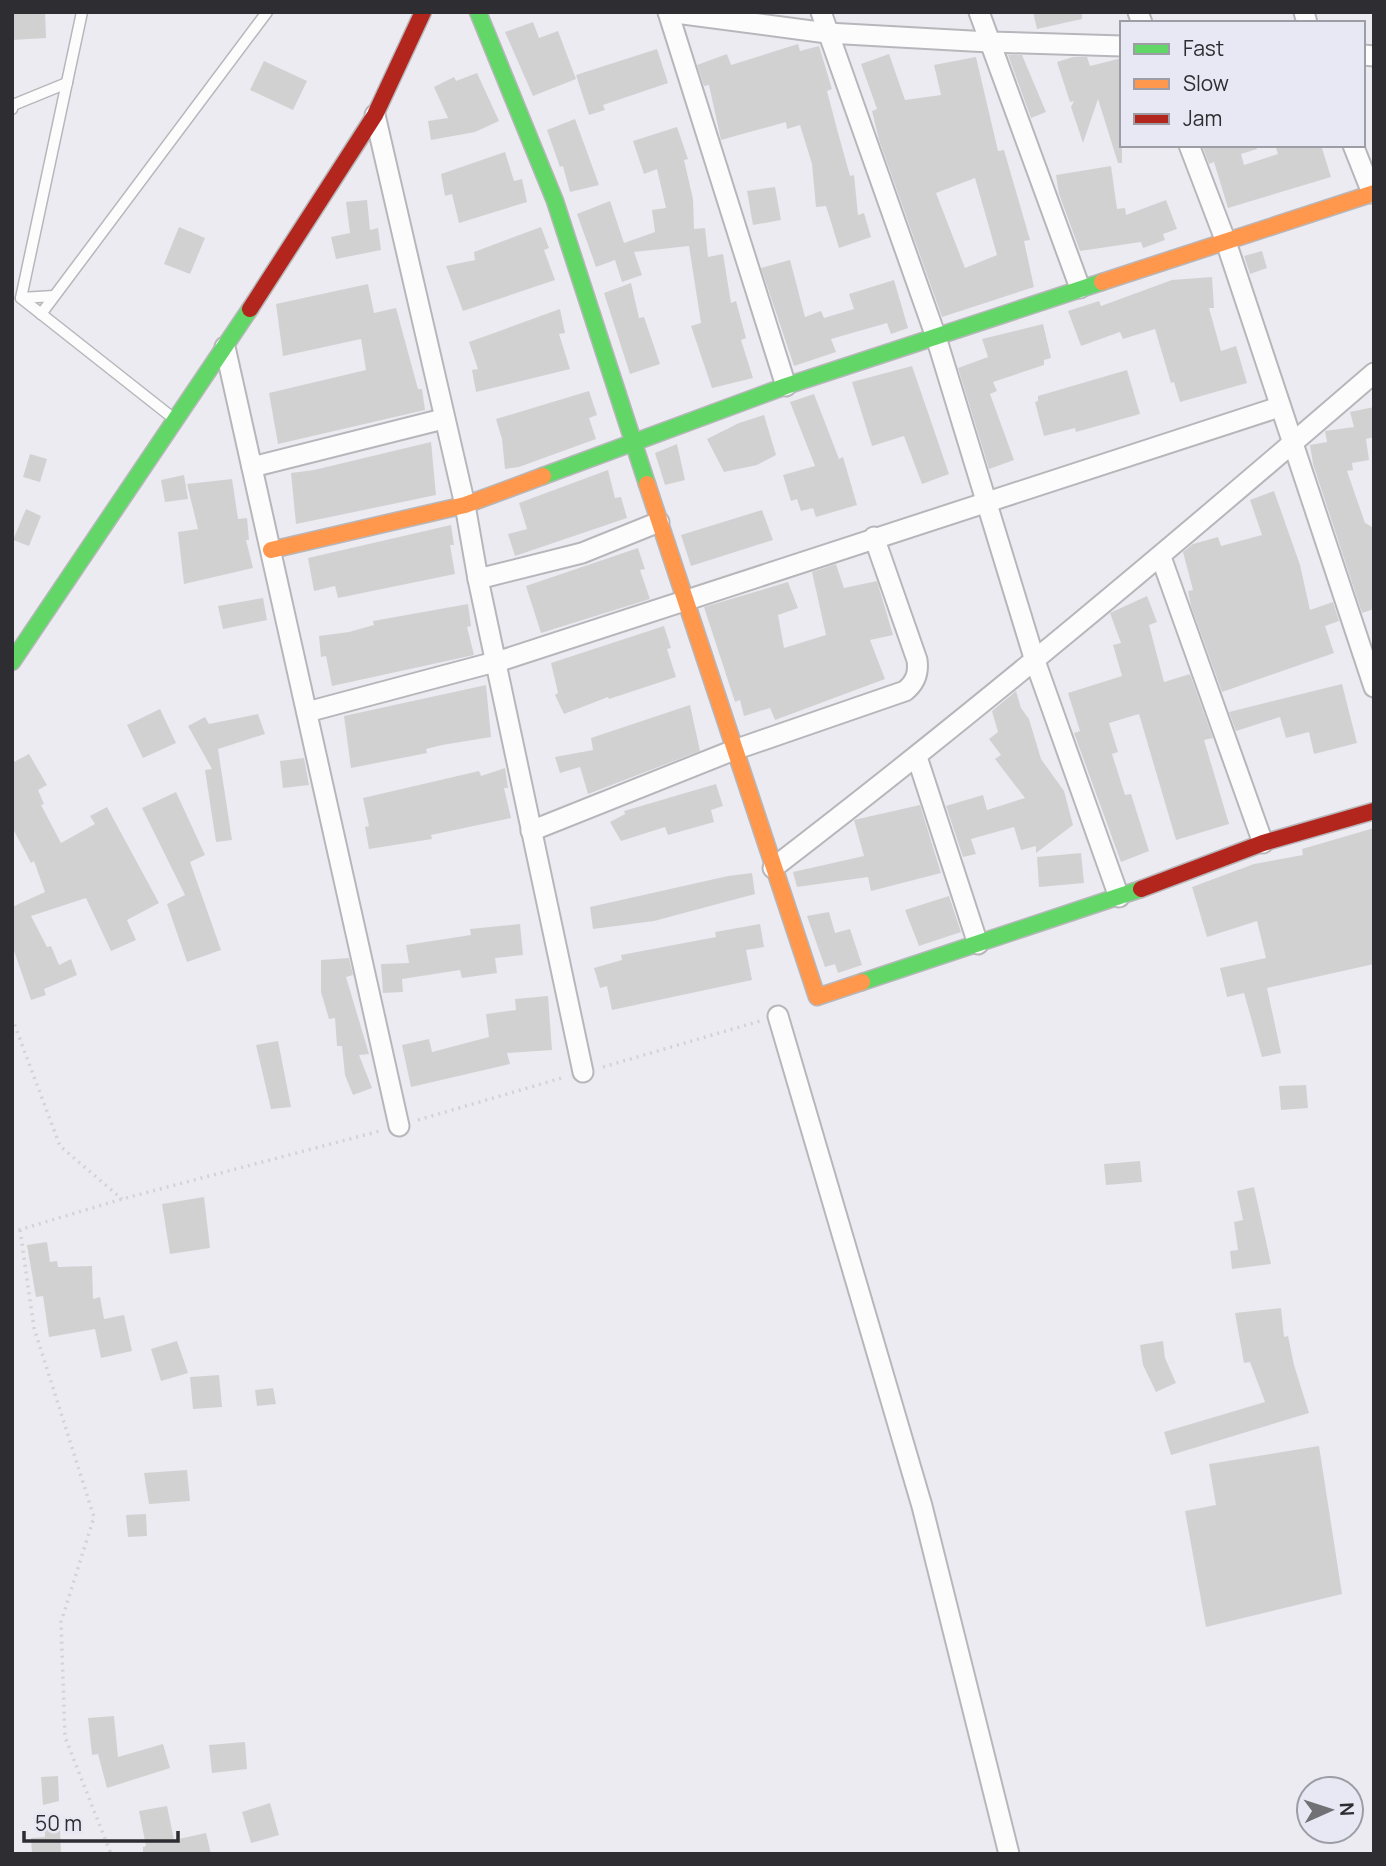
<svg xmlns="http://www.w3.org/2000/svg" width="1386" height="1866" font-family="Manrope,sans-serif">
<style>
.building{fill:#d2d1d2;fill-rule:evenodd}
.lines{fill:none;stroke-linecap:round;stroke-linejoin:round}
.lane-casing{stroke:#b7b7bb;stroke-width:13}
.street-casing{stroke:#b7b7bb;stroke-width:23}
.fast-casing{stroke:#b7b7bb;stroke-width:19}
.slow-casing{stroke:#b7b7bb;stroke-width:19}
.jam-casing{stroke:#b7b7bb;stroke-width:19}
.path{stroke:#d3d3d5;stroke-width:3.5;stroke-dasharray:2 5;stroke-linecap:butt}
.lane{stroke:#fcfcfd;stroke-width:10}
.street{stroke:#fcfcfd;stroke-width:19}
.fast{stroke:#63d668;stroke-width:16}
.slow{stroke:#ff974d;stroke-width:16}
.jam{stroke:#b3261e;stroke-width:16}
</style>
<rect width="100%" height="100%" fill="#ebebf1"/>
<g class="building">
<path d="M12,12H45L46,38L12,40Z"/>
<path d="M1033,12H1082V19L1037,29Z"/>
<path d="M533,22L539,38L558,31L576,79L533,96L505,32Z"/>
<path d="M798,44L800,51L819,46L832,89L827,91L837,129L850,176L854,175L858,215L864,213L871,237L839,248L826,206L816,207L812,164L800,125L787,129L786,122L721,140L709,85L704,86L697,65L727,54L731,65Z"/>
<path d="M657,49L668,83L603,105L605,110L589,115L576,75Z"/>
<path d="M889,54L905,100L941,95L934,65L976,57L998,151L1004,150L1030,240L1024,241L1034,287L942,317L879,140L872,111L877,109L861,64ZM975,178L997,255L965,268L936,193Z"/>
<path d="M1008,55H1022L1046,112L1031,118Z"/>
<path d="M1073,57H1087L1090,66L1122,58V163H1118L1098,99L1083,143L1071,107L1074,101L1070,102L1057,62Z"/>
<path d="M264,61L307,81L293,110L250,90Z"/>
<path d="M477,73L499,121L475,132L431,140L428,121L448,118L434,87L454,77L456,81Z"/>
<path d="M575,119L599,185L570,192L563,166L560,167L547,130Z"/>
<path d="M677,127L688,159L684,160L693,199L694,229L705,228L708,257L723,254L731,303L736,301L746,338L741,340L753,378L712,388L691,326L701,323L689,246L634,252L642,275L622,282L615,260L596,267L577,214L610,201L624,243L655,232L652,210L666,208L657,169L644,174L633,141Z"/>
<path d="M1202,145H1256L1257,149L1241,154L1244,165L1278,154L1275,145H1321L1331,177L1228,208L1214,162L1209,164Z"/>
<path d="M505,152L514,181L522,179L527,202L459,223L452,194L445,196L441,174Z"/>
<path d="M1111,166L1117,209L1125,208L1126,215L1166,200L1177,229L1163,234L1165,240L1143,248L1141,242L1080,251L1059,194L1056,175Z"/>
<path d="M775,187L781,220L753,225L747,191Z"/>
<path d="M367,200L370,230L378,228L381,250L336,259L331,237L350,233L346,202Z"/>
<path d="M179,227L205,238L190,274L164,264Z"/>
<path d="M541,227L549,248L544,250L555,280L463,311L446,266L475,260L474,252Z"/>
<path d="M1262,251L1267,268L1250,274L1244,256Z"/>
<path d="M790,260L805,317L821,311L824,318L854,309L849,294L894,280L908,328L891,334L887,323L831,339L836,352L794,366L761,268Z"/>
<path d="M1212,277L1214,308H1209L1221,351L1236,346L1247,383L1180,402L1174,382L1171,383L1155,329L1123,339L1120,332L1081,346L1068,311L1099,301L1101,306L1172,280Z"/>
<path d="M631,283L639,318L644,317L660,364L630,374L604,293Z"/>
<path d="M368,284L374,313L396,308L418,389H422L425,410L278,444L269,393L366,370L361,339L283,356L276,304Z"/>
<path d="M560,309L565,333L559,334L570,369L476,392L472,370L478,369L469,342Z"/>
<path d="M1043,324L1051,358L1044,360V365L993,382L997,391L990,394L1014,460L989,469L958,368L988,357L982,339Z"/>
<path d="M912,366L949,474L922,484L904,436L872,446L852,382Z"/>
<path d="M1127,370L1140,414L1076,432L1075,428L1044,436L1035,402L1038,401V396Z"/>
<path d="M589,391L597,415L589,418L596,439L519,467L505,469L502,439L496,419Z"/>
<path d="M814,394L839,459L843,457L857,505L816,517L813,508L801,511L797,499L791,501L783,475L815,466L790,402Z"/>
<path d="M1374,407V437L1366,439L1369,460L1352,463L1353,470L1347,471L1365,523L1374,528V609L1362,613L1313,464L1310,445L1327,442L1325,431L1354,427L1350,412Z"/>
<path d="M764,415L776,455L757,465L724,472L707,439L739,423Z"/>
<path d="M431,442L436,495L296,524L291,473L314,470Z"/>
<path d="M677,444L685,480L665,485L655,453Z"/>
<path d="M30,454L47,459L40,482L23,477Z"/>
<path d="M608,470L615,498L621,497L627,518L515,556L508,534L527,529L519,503Z"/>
<path d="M184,475L188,499L165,502L161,480Z"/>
<path d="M232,479L238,519L247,518L249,540H246L253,568L184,584L178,532L198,529L187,484Z"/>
<path d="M1274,491L1300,565L1310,610L1333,602L1339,621L1325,626L1334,653L1222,692L1191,606L1188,591L1193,590L1183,552L1193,544L1218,537L1221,546L1262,535L1250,500Z"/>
<path d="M26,509L41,516L29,546L13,540Z"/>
<path d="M762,510L773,540L691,566L681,535Z"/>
<path d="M451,525L454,545H450L455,574L338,598L335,586L314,591L308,558Z"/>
<path d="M638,548L645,569L640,570L650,599L541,633L526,586Z"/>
<path d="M836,564L844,588L877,581L893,635L870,640L885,679L775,720L770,708L744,716L740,700L735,702L704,607L788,582L798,608L778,615L784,648L826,635L812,572Z"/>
<path d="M1147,596L1157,622L1149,625L1164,682L1190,674L1213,738L1204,740L1229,824L1176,840L1139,714L1109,723L1118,752L1112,754L1125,795L1131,794L1149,851L1121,862L1074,733L1080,731L1068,693L1122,676L1113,645L1121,643L1110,613Z"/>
<path d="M263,598L267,620L223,629L218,606Z"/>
<path d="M468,604L471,626L467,627L474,655L332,686L326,656L321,657L319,636L349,632L374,625L373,621Z"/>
<path d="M664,626L671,648L667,649L676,677L609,699L608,697L564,714L555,695L558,693L551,663Z"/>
<path d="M1342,684L1357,743L1314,754L1309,732L1286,738L1280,717L1236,731L1229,712Z"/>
<path d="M486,685L491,737L442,745L426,749L427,753L351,768L344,716Z"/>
<path d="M1016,691L1021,708L1029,719L1041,759L1064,791L1073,825L1036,853V846L1021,850L1014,827L971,839L976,854L963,857L946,806L983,795L987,810L1025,798L995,759L1001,755L989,739L998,732L992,711Z"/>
<path d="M690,705L700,751L588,794L580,767L560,773L555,757L593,750L591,738Z"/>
<path d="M160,709L176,743L143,758L127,725Z"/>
<path d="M258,714L265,734L218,749L232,840L216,842L205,770L212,769L188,726L205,717L209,724Z"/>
<path d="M29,754L47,785L38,790L44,804L41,805L61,843L95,824L90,816L107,807L159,903L127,920L136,940L111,951L86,898L31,916L47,947L51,946L59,965L71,959L77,975L44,989L46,995L31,1000L12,945V907L45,892L34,861L31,863L12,827V763Z"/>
<path d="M304,758L309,785L283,788L280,761Z"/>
<path d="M505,768L508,788H504L511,818L431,835L432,839L369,849L365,827L369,826L363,798L479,771L481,776Z"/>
<path d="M716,784L723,806L711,810L714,822L668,835L665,827L621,841L610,822L625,814L624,811Z"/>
<path d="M176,792L205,855L190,862L221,950L187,962L167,904L185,895L142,808Z"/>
<path d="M920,805L941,873L871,891L868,877L797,887L793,872L864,856L854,820Z"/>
<path d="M1374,828V964L1267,988L1281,1053L1262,1057L1244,993L1227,997L1220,968L1266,958L1257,921L1207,937L1192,887L1254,864L1303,855L1302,849Z"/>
<path d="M1081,853L1084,883L1039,887L1037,857Z"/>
<path d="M752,873L755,894L654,921L593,929L590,907L728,876Z"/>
<path d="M949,896L961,932L919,946L905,910Z"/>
<path d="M829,912L835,933L850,929L862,965L838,973L835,964L825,967L807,916Z"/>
<path d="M520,924L523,955L495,958L497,973L462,978L460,970L402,979L403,992L383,993L381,964L409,963L406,945L471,935L470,929Z"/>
<path d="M760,924L764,947L746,950L752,980L612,1010L607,986L600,988L594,968L622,960L621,955L716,937L715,932Z"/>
<path d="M349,958L353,975L346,977L369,1054L359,1055L372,1088L353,1095L345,1075L342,1046H337L335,1018L329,1019L321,992V960Z"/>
<path d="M548,996L552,1050L507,1053L510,1064L411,1087L402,1045L429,1039L432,1052L489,1037L486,1014L516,1010L515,999Z"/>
<path d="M278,1041L291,1107L271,1109L256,1045Z"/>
<path d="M1306,1085L1308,1108L1281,1110L1279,1086Z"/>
<path d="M1140,1161L1142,1182L1106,1185L1104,1164Z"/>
<path d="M1254,1187L1271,1264L1232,1269L1230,1251L1238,1250L1234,1222L1243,1220L1237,1191Z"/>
<path d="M204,1197L210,1248L170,1254L162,1204Z"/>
<path d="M47,1242L50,1262L57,1261L58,1267L92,1266L93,1299L100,1297L104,1319L124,1315L132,1351L101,1358L95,1329L49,1337L43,1296L36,1297L27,1245Z"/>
<path d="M1281,1308L1284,1337L1288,1336L1294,1365L1309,1413L1171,1455L1164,1432L1265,1402L1250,1362L1244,1363L1235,1313Z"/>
<path d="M177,1341L188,1373L161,1381L151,1349Z"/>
<path d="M1163,1341L1165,1358L1176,1383L1156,1392L1143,1365L1140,1345Z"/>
<path d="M219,1375L222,1407L193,1409L190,1377Z"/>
<path d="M273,1388L276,1404L257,1406L255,1390Z"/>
<path d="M1319,1446L1342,1594L1206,1627L1185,1511L1216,1505L1209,1464Z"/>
<path d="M187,1470L190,1501L149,1504L144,1473Z"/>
<path d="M146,1514L147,1536L128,1537L126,1515Z"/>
<path d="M114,1716L118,1757L163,1744L170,1768L107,1788L98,1754L92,1755L88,1718Z"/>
<path d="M245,1742L247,1769L212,1773L209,1745Z"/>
<path d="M58,1776L59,1801L43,1805L41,1777Z"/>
<path d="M270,1803L279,1835L251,1843L242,1812Z"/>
<path d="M167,1806L174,1840L206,1833L211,1854H143V1847L146,1846L139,1811Z"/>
<path d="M60,1827L61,1854H32L31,1838L45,1837V1830Z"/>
</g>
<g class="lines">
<g class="lane-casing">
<g id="lane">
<path d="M82,12L21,298L173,418"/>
<path d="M12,109L13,105L67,83"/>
<path d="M21,298L54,296"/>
<path d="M41,314L267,12"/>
</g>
</g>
<g class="street-casing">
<g id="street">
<path d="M668,12L827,33L989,42L1122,46"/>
<path d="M668,12L786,386"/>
<path d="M821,12L936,337L1035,661L1119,897"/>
<path d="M979,12L1080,288"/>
<path d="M1138,12L1142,23"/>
<path d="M1304,12L1307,23"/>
<path d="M1363,55L1374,56"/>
<path d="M375,115L465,505L478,579L583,1072"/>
<path d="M1189,145L1226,242L1374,687"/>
<path d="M1353,145L1372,193"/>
<path d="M225,347L399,1126"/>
<path d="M252,467L443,419"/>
<path d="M1161,557L1263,843"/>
<path d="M478,579L582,553L659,522"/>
<path d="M307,712L506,659L1279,407"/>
<path d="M917,757L978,944"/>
<path d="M531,831L734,750L905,691C915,683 919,674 917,660L874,537"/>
<path d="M773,868C979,710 1177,543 1374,373"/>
<path d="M778,1016L922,1506L1009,1854"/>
</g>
</g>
<g class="fast-casing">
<g id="fast">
<path d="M478,12L555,201L647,484"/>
<path d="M543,476L786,386L1102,282"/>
<path d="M12,662L250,309"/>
<path d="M862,982L1141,889"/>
</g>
</g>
<g class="slow-casing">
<g id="slow">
<path d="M1102,282L1374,193"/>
<path d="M647,484L817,997L862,982"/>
<path d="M271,550L465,505L543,476"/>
</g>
</g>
<g class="jam-casing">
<g id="jam">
<path d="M250,309L375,115L423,12"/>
<path d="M1141,889L1263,843L1374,811"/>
</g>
</g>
<g class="path">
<path d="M12,1018L60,1146L122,1199"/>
<path d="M603,1067L760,1021"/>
<path d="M418,1120L565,1077"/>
<path d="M20,1230L34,1328L94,1517L61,1622L65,1737L111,1854"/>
<path d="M12,1232L122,1199L380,1131"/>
</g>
<use href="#lane" class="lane"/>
<use href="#street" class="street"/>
<use href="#fast" class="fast"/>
<use href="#slow" class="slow"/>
<use href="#jam" class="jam"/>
</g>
<rect width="1386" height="1866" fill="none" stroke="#2d2d32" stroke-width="28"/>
<rect x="1120" y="21" width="245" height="126" fill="#e8e8f4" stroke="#9d9da6" stroke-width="2"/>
<rect x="1134" y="44" width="35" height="10" fill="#63d668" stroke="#9d9da6" stroke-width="2"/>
<text x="1183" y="56" font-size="21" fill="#2d2d32">Fast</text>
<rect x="1134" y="79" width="35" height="10" fill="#ff974d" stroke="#9d9da6" stroke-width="2"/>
<text x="1183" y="91" font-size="21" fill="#2d2d32">Slow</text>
<rect x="1134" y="114" width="35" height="10" fill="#b3261e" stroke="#9d9da6" stroke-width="2"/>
<text x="1183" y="126" font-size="21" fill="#2d2d32">Jam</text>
<g transform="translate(1330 1810) rotate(87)"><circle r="33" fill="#e8e8f4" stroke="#9d9da6" stroke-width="2"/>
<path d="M0-5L12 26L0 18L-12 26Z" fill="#707075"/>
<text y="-10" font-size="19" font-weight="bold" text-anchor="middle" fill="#2d2d32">N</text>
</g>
<path d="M24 1831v10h154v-10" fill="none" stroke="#2d2d32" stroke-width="3.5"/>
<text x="35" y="1831" font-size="21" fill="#2d2d32" stroke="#e8e8f4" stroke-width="5" paint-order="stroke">50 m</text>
</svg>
